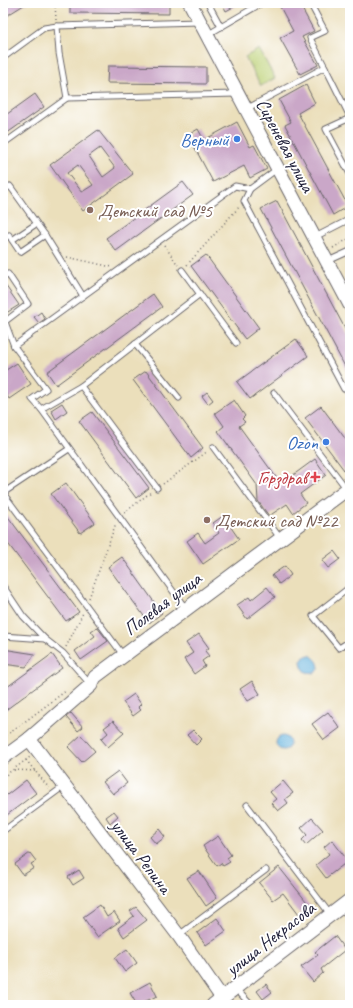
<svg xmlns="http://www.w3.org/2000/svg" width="353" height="1008" font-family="Caveat,sans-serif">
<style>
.green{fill:#bcd074;stroke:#6f7958}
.water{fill:#62b1dc;stroke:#426a8c}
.building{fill:#caa7c8;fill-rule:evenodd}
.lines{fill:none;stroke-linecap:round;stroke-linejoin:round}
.service-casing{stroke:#686468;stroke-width:7}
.tertiary-casing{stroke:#686468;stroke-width:15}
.path{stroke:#686468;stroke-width:1.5;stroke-dasharray:1 3;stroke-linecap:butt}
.service{stroke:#fff;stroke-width:5}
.tertiary{stroke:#fff;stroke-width:13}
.shop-dot{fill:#3f7fe0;stroke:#fff;stroke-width:1.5}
.education-dot{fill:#8d6e63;stroke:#fff;stroke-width:1.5}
.health-dot{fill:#e0444e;stroke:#fff;stroke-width:1.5}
.labels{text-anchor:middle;stroke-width:4;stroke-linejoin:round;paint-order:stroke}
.shop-label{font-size:19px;fill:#366cbe;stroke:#fff;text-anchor:end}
.street-label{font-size:19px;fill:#22223b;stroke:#fff}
.education-label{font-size:19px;fill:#785e54;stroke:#fff;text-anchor:start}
.health-label{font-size:19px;fill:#be3a42;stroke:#fff;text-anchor:end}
</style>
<rect width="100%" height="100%" fill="#fff"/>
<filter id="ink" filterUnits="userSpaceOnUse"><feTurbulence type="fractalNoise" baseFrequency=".025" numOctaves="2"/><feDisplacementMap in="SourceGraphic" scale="8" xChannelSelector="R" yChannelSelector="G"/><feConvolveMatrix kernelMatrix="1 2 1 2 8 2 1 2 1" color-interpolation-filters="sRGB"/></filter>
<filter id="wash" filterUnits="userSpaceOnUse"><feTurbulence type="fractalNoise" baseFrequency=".012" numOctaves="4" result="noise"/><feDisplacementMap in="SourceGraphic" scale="16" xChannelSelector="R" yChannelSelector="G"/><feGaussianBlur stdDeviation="0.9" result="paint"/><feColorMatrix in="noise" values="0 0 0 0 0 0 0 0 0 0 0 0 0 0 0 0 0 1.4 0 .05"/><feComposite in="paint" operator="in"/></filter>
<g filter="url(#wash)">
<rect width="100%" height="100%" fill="#ebdfbb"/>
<path class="green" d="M259,49L275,78L261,86L245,57Z"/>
<g class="water">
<path d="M310,655C316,659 319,662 319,669L315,673L306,672L302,667L301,661L304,656Z"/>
<circle cx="283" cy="743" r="7"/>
</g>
<g id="blocks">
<g class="building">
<path d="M3,3H27L3,18Z"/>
<path d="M70,3H169V14L70,13Z"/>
<path d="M222,3H241L226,11Z"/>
<path d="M278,3H299L314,31L302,37L318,65L300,74L280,38L293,31Z"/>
<path d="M108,66L206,67V84L107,83Z"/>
<path d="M306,85L315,103L298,113L348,206L333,215L285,125L291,122L279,100Z"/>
<path d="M35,94L44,107L3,136V117Z"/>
<path d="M237,122L250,147L254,145L267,169L250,178L244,166L213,182L188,135L198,129L204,140Z"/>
<path d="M98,130L133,174L83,211L50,165ZM100,148L115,168L103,177L89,156ZM78,165L93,185L82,192L67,173Z"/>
<path d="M183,182L193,195L116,251L106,238Z"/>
<path d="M277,201L350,338V376L261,209Z"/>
<path d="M206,255L259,328L245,339L191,266Z"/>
<path d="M3,282L19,305L3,315Z"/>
<path d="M153,294L162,307L56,385L47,372Z"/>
<path d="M41,312L45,319L39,323L34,317Z"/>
<path d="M296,339L308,356L250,399L237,382Z"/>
<path d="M17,363L31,384L9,399L3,389V372Z"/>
<path d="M146,371L203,448L191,458L133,380Z"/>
<path d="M207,392L213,400L208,404L202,396Z"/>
<path d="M234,400L245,416L242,419L245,422L239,426L281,484L315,459L326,475L300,494L306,503L293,513L287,504L269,516L258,501L257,485L218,431L224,426L215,413Z"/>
<path d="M62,403L67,411L56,419L51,410Z"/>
<path d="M321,406L350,445V478L305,418Z"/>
<path d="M92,412L149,488L136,498L79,421Z"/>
<path d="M66,483L95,523L80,533L51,494Z"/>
<path d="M3,510L79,612L66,621L3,537Z"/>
<path d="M223,516L239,539L203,564L187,541L198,533L205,543L219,533L213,523Z"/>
<path d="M334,551L340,559L328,568L322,560Z"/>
<path d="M122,557L162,613L149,623L108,567Z"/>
<path d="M285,566L291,575L279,584L272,575Z"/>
<path d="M267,587L275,597L247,619L237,605L249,597L251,600Z"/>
<path d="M97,627L108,641L81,660L75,651L95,636L91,631Z"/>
<path d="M199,634L209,648L205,651L209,656L202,661L205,666L194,674L184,659L193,653L186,643Z"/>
<path d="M3,649L35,654L26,667L3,664Z"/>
<path d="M52,654L62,668L3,712V690Z"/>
<path d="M252,681L260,694L248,701L240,689Z"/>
<path d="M134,694L141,704L138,707L141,710L133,716L123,702Z"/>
<path d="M328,712L340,728L324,740L312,724Z"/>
<path d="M71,713L83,727L78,731L66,717Z"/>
<path d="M113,721L124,733L108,747L101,739L108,733L104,728Z"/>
<path d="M193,730L202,739L196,745L187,735Z"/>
<path d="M81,735L95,751L82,762L68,747Z"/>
<path d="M118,771L127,783L113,794L103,782Z"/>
<path d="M26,780L36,793L3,818V798Z"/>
<path d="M283,781L293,793L285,799L288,803L278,811L271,803L276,799L270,792Z"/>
<path d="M114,811L118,816L110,823L106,817Z"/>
<path d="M312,818L323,830L306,845L302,840L307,835L301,828Z"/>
<path d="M159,829L165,837L156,844L150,837Z"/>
<path d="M218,836L231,855L227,858L230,862L223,866L221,863L217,866L203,846Z"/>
<path d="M332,840L348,861L326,878L316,865L329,854L324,847Z"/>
<path d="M30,853L36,861L31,864L34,868L23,875L15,864Z"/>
<path d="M279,867L310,906L299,914L283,893L273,900L259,883Z"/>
<path d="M79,870L84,878L73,885L68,877Z"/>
<path d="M199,871L217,898L206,906L187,878Z"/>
<path d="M100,905L107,917L114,912L120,921L97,937L83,917Z"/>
<path d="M136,907L147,920L124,937L118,928L134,916L130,911Z"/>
<path d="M217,918L226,931L206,945L197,933Z"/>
<path d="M335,936L345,950L321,969L323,973L313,982L301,967L318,955L315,952Z"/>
<path d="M127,949L137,963L125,972L115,958Z"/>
<path d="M150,982L157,996L137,1005L130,993Z"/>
<path d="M266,984L272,992L263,999L257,991Z"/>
</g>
</g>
</g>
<g filter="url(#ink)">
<use href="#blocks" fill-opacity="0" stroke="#686468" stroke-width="1"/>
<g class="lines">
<g class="service-casing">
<g id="service">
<path d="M208,3L221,27"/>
<path d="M57,26L59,53L67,98"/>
<path d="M207,35L262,3"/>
<path d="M3,58L44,28L57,26L199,22"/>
<path d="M325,67L350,117"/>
<path d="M246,109L325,67L310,38L325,31L310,3"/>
<path d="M350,118L326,129L350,174"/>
<path d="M3,144L67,98L237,94"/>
<path d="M250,189L244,201L344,389"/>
<path d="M3,190L10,186L45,235L83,296L14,346L46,389L32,399L41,409"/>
<path d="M36,224L12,240L20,252L45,235"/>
<path d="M315,237L350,219"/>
<path d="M3,239L9,235L12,240"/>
<path d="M328,261L350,251"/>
<path d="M182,270L236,343"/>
<path d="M3,278L8,274L28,304L3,323"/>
<path d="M83,296L235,186L250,189L277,169"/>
<path d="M5,322L14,346"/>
<path d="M135,344L179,398"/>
<path d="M81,386L157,488"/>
<path d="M274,393L346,488"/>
<path d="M213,447L280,538"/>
<path d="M3,493L123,655"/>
<path d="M3,493L69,449"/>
<path d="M3,586L23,616L45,639"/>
<path d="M350,587L313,616L339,648L350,641"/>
<path d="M186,609L41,409L81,386L200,294"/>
<path d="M3,636L45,639L63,653L90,684"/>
<path d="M247,805L330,914"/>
<path d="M3,831L64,786"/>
<path d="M179,935L266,870"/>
<path d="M236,989L251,1005"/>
</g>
</g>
<g class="tertiary-casing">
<g id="tertiary">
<path d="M190,3L350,305"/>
<path d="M29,739L179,936L222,998"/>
<path d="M3,758L29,739L91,685L95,677L350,487"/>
<path d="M213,1005L350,900"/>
</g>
</g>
<g class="path">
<path d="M55,3L56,20"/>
<path d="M164,245L178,265"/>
<path d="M333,248L350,238"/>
<path d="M67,257L112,267"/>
<path d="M187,265L239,207"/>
<path d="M163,484L208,451"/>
<path d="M124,513L151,492"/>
<path d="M89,598L116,523"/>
<path d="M66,647L83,613"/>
<path d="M3,738L67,690"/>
<path d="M26,760L49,788"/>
<path d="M14,770L36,771"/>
<path d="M3,777L30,757"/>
</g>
<use href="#service" class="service"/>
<use href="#tertiary" class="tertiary"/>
</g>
</g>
<g class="shop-dot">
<circle cx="237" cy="139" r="4"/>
<circle cx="326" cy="442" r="4"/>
</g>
<g class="education-dot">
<circle cx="90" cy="210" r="4"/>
<circle cx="207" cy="520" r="4"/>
</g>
<path class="health-dot" d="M313 471h4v4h4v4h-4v4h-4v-4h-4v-4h4z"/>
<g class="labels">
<g class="shop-label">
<text x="229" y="146">Верный</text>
<text x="318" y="449">Ozon</text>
</g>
<g class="street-label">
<text transform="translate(286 145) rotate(62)" y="7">Сиреневая улица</text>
<text transform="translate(162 603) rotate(-37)" y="7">Полевая улица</text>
<text transform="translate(142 856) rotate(53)" y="7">улица Репина</text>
<text transform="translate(270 938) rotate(-38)" y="7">улица Некрасова</text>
</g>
<g class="education-label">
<text x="98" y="217">Детский сад №5</text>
<text x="215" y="527">Детский сад №22</text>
</g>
<g class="health-label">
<text x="307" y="484">Горздрав</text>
</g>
</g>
<rect width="353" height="1008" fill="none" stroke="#fff" stroke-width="16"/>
</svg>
